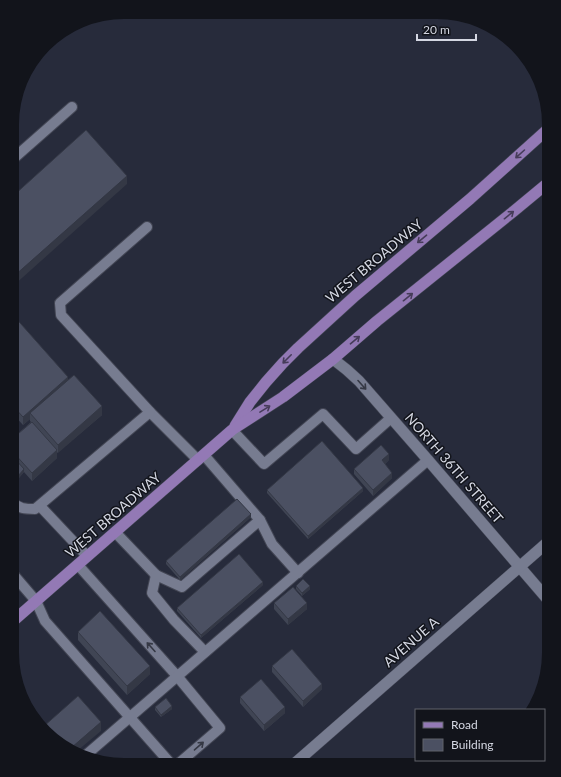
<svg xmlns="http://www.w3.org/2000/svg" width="561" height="777" font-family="Lato,sans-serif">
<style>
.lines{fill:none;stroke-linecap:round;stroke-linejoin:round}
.service-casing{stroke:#434654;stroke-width:12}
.minor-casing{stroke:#434654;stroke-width:12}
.tertiary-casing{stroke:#434654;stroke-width:12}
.primary-casing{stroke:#434654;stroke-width:12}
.service{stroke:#777c90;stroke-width:10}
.minor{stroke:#777c90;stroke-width:11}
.tertiary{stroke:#777c90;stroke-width:11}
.primary{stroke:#9379b5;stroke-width:11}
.wall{fill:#404554}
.shaded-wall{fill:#343845}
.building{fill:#4b5062;stroke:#343845}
.oneway{stroke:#463c59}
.oneway2{stroke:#353844}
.labels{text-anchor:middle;stroke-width:3;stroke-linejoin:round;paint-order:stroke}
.street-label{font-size:14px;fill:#d4d7e2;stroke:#12141b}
</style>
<rect width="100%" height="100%" fill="#272b3b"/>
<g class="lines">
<g class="service-casing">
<g id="service">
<path d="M13,159L72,107"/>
<path d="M147,227L60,303L61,315L150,412L198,460"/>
<path d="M232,430L264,464L323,414L356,449L391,418"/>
<path d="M204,455L260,520L272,544L298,573"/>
<path d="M12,501C18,509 26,509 35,509L150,412"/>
<path d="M40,506L87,556"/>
<path d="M115,532L156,575L182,587L260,520"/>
<path d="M78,565L177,676L220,728L178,764"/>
<path d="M12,573L36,601L45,621L171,764"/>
<path d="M156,575L152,593L174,620L205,652"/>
<path d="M86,755L428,460"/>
</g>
</g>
<g class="minor-casing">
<path id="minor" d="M333,359L347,370L359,381L428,460L549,601"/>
</g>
<g class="tertiary-casing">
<path id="tertiary" d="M293,765L549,541"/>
</g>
<g class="primary-casing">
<g id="primary">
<path d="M235,426L250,402L266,382L283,363L298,348L355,296L470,199L549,128"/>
<path d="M12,622L232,430L283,397L333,359L377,321L514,211L549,182"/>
</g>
</g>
<use href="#service" class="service"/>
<use href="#minor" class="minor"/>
<use href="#tertiary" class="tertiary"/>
<use href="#primary" class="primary"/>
</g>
<g class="wall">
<path d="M13,315L68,380L102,415L57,453V458L32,481L24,472L12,486V439L31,422L30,421V419L23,425L12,413Z"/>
<path d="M389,460L385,464L392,478L373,496L354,474V469Z"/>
<path d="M267,490L363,491L308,539L267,493Z"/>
<path d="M251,517L180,580L166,564V561Z"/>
<path d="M263,585L201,638L177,611V608Z"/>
<path d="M296,586L310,589L302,596L296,589Z"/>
<path d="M274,603L307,609L288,625L274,609Z"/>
<path d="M78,632L150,674L127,695L78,640Z"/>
<path d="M272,666L322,689L303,707L272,672Z"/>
<path d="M240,697L285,713L264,731L240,703Z"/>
<path d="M155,707L172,709L161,717L155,710Z"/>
</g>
<g class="shaded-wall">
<path d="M127,176V184L13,286V277Z"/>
<path d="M68,377V386L30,413V419L23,425V417Z"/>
<path d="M102,406V415L58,453V445Z"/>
<path d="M57,450V458L32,481V473Z"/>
<path d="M389,454V460L382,466V460Z"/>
<path d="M24,469V472L12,486V483Z"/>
<path d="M392,473V478L373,496V490Z"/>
<path d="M363,488V491L308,539V536Z"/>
<path d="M251,514V517L180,580V577Z"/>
<path d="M263,582V585L201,638V635Z"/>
<path d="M310,586V589L302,596V593Z"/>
<path d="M307,603V609L288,625V619Z"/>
<path d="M150,666V674L127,695V686Z"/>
<path d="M322,684V689L303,707V701Z"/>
<path d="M172,706V709L161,717V715Z"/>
<path d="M285,707V713L264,731V725Z"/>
<path d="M101,722V731L77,751L71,748Z"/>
</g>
<g class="building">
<path d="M86,130L127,176L13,277V196Z"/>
<path d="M13,315L68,377L23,417L12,405Z"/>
<path d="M74,375L102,406L58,445L30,413Z"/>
<path d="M32,422L57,450L32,473L12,451V439Z"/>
<path d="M322,441L363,488L308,536L267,490Z"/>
<path d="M381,445L389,454L382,460L392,473L373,490L354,469Z"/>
<path d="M15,459L24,469L12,483V460Z"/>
<path d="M237,499L251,514L180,577L166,561Z"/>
<path d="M239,554L263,582L201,635L177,608Z"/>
<path d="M303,579L310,586L302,593L296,586Z"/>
<path d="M293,587L307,603L288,619L274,603Z"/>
<path d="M100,611L150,666L127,686L78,632Z"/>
<path d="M292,649L322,684L303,701L272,666Z"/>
<path d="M261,679L285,707L264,725L240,697Z"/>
<path d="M78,696L101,722L71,748L56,742L43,727Z"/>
<path d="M166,698L172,706L161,715L155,707Z"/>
</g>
<defs><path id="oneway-shaft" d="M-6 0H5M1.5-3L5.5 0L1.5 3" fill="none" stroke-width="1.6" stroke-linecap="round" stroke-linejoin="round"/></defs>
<g class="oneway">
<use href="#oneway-shaft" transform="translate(520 154) rotate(138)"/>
<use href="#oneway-shaft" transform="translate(509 215) rotate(-39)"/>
<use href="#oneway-shaft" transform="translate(422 239) rotate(140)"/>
<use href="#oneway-shaft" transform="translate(408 297) rotate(-39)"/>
<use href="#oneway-shaft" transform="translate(355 340) rotate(-40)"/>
<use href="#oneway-shaft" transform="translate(287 359) rotate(135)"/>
<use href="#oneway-shaft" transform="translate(265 409) rotate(-32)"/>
</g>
<g class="oneway2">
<use href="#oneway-shaft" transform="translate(362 385) rotate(48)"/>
<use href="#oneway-shaft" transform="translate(151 647) rotate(-132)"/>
<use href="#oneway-shaft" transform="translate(199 746) rotate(-41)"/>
</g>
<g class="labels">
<g class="street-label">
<text transform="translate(374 261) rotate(-40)" y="5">WEST BROADWAY</text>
<text transform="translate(454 468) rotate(49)" y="5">NORTH 36TH STREET</text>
<text transform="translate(113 515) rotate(-41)" y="5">WEST BROADWAY</text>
<text transform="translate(411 642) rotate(-41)" y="5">AVENUE A</text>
</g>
</g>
<path d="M0 0H561V777H0ZM124 19H437A105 105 0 0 1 542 124V653A105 105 0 0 1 437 758H124A105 105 0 0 1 19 653V124A105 105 0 0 1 124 19Z" fill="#12141b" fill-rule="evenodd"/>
<rect x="415" y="709" width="130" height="52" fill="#12141b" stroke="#60626b"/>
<rect x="423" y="722" width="20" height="6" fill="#9379b5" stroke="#60626b"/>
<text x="451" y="729" font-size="12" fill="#d4d7e2">Road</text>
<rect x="423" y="739" width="20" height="12" fill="#4b5062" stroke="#60626b"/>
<text x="451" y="749" font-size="12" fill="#d4d7e2">Building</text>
<path d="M417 34v6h59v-6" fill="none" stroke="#d4d7e2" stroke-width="2"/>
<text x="423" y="34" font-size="12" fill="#d4d7e2" stroke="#12141b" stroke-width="3" paint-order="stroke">20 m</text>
</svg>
